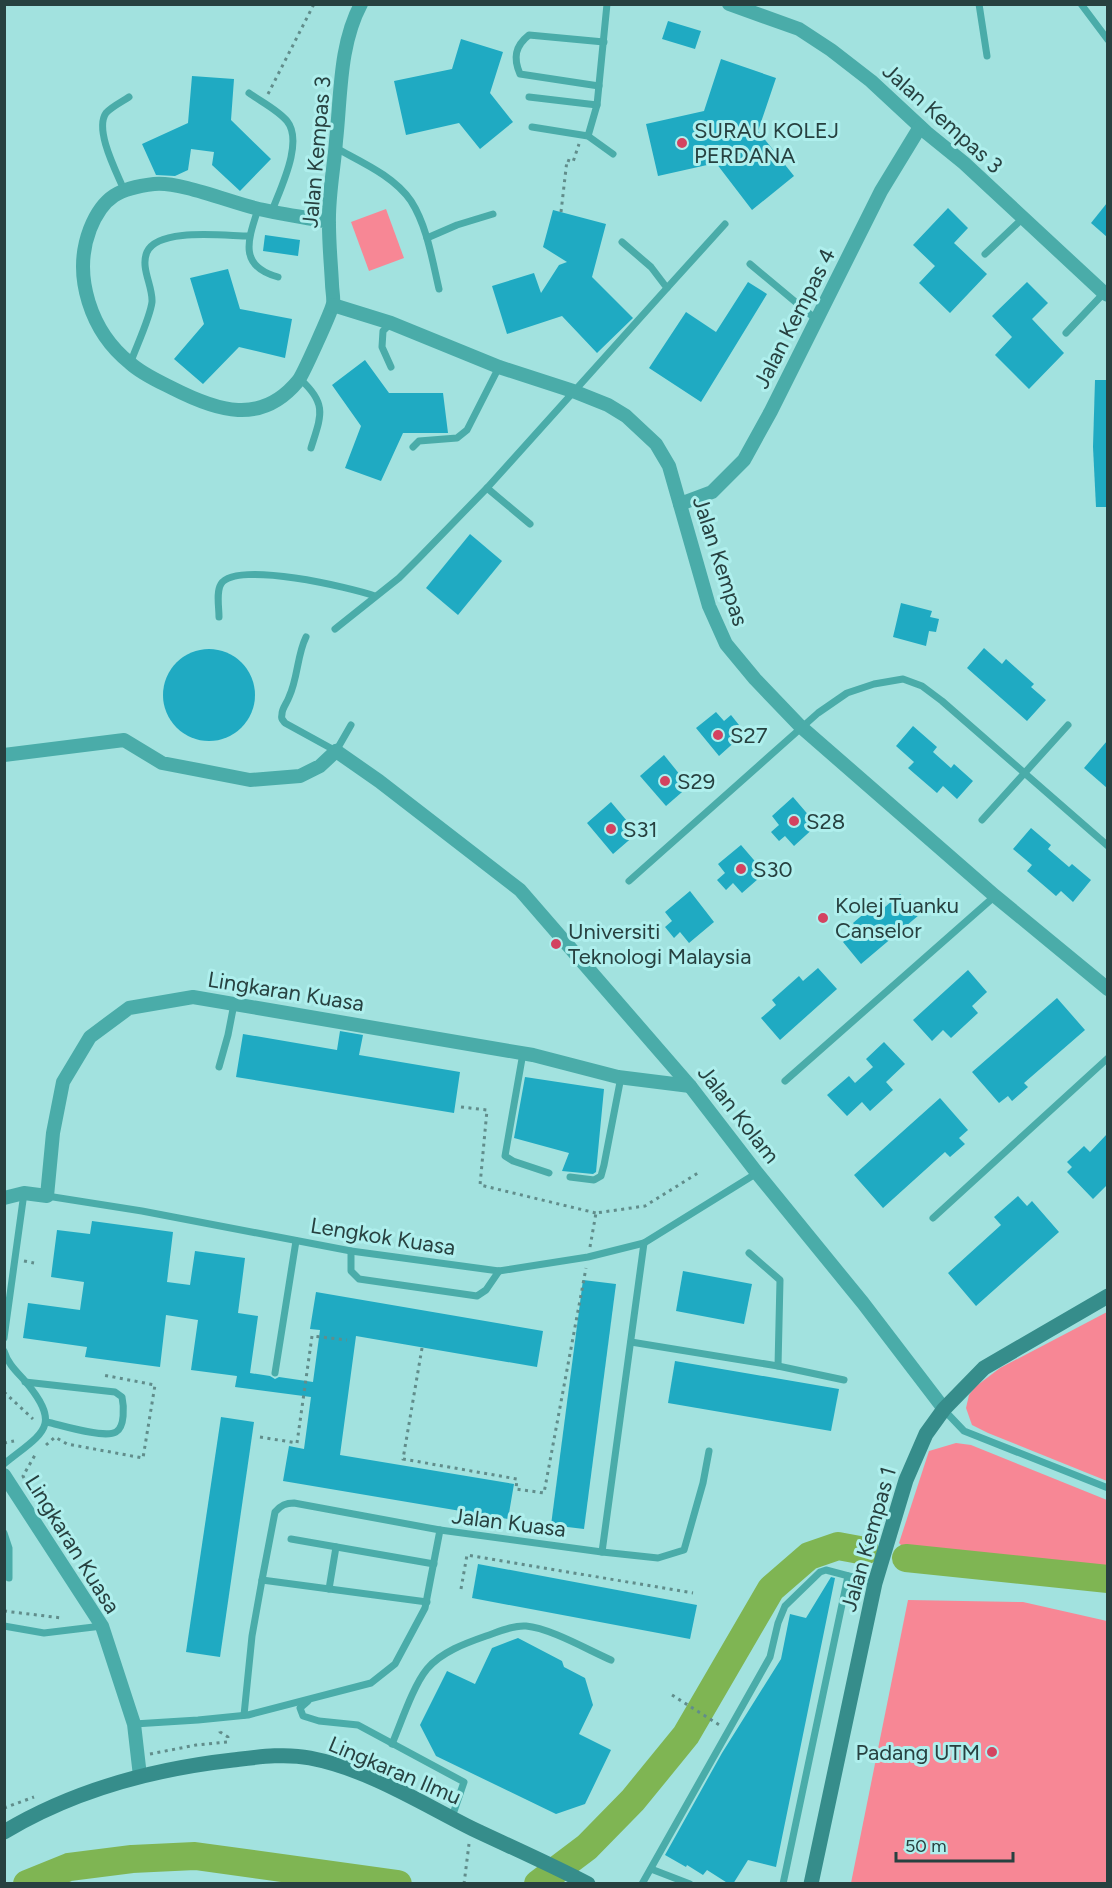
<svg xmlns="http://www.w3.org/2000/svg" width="1112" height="1888" font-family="Figtree,sans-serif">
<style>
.green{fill:#f78795}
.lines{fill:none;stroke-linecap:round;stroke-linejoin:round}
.river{stroke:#7fb553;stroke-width:28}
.building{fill:#1faac2}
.path{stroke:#618d8b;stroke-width:3;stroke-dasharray:3 4.5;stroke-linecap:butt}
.lane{stroke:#4aaca9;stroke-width:7}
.street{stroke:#4aaca9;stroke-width:14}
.secondary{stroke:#368d8b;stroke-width:15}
.poi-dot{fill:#d34360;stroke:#afefed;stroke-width:2}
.labels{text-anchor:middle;stroke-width:6;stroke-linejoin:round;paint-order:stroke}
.street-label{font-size:22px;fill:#274140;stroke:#afefed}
.poi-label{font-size:22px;fill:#274140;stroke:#afefed;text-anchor:start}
</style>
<rect width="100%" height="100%" fill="#a2e2df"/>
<g class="green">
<path d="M386,209L404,258L369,271L351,222Z"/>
<path d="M1107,1312V1481L988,1433L972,1425L966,1408L969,1395L975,1387L1000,1368Z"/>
<path d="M956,1443L971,1445L1107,1500V1572L908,1552L899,1543L929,1451Z"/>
<path d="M908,1600L1023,1602L1107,1621V1883H851Z"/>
</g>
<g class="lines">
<g class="river">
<path d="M906,1558L1108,1579"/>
<path d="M27,1884L69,1867L132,1859L195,1856L398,1884"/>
<path d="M538,1884L587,1847L633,1800L686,1735L771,1589L809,1556L838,1546L865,1551"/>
</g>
</g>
<g class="building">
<path d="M668,21L701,31L695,49L662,39Z"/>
<path d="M461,39L503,52L490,93L513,122L480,149L459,123L406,135L394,81L452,69Z"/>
<path d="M721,59L776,78L758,131L794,176L752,210L716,163L658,176L646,124L704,111Z"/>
<path d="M192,76L234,79L231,120L271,159L240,191L212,165L214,152L191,149L188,170L175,176L156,175L142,144L188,123Z"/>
<path d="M1107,203V237L1091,223Z"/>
<path d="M948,208L968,228L954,243L987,274L950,313L919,283L935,266L913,245Z"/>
<path d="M553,210L606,224L592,277L633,318L597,353L562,316L507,334L492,286L534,273L541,293L559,265L567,262L543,247Z"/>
<path d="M265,235L300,240L298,256L263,251Z"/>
<path d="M228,269L240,309L292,319L285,358L239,347L203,384L174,359L204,324L190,278Z"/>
<path d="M748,282L767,294L701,402L649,368L686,312L716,332Z"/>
<path d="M1027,282L1048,303L1032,319L1064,353L1029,389L995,355L1012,337L992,316Z"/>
<path d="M365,360L389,393H443L448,433H403L381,481L345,468L361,426L332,385Z"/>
<path d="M1095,380H1107V507H1096L1093,447Z"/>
<path d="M470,534L502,561L458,615L426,588Z"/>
<path d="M901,603L932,611L930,617L939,619L936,632L929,631L926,646L893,637Z"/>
<path d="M984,648L1002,664L1006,659L1034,684L1031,687L1046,700L1027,721L967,668Z"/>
<circle cx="209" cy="695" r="46"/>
<path d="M716,712L724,721L731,715L739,725L731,731L738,739L719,756L696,728Z"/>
<path d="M913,726L937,747L933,752L951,768L954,764L973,781L957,799L943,786L937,793L908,768L914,762L896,746Z"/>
<path d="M1107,741V788L1084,768Z"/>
<path d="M664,755L689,786L666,806L640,776Z"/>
<path d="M793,797L817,825L794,846L785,836L779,841L771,832L779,825L772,816Z"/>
<path d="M611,802L627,821L625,823L635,835L613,854L587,823Z"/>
<path d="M1031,828L1051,845L1048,849L1069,867L1072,864L1091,880L1073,902L1061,891L1056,896L1027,871L1032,865L1013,849Z"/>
<path d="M741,845L765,873L742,893L733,883L726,890L717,880L725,873L718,864Z"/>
<path d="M690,891L714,922L689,943L680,932L674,938L665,927L672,921L665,912Z"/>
<path d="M900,894L919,915L861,964L843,942L858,929L853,923L880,900L885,907Z"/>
<path d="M818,968L837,989L780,1040L761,1018L776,1005L772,1000L799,976L803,981Z"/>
<path d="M968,970L987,992L972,1006L978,1013L951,1038L943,1030L932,1041L913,1020Z"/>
<path d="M1057,998L1085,1030L1024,1083L1028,1087L1012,1101L1008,1096L999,1103L972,1072Z"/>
<path d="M340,1031L363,1035L359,1055L460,1072L454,1113L236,1077L243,1034L337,1050Z"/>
<path d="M884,1042L905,1064L886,1082L893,1090L870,1111L862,1102L847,1116L827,1095L849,1076L855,1083L873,1067L866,1059Z"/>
<path d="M525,1077L604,1089L596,1172L593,1174L562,1171L569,1153L514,1138Z"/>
<path d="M940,1098L968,1130L959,1138L965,1144L950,1157L945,1152L883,1208L854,1175Z"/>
<path d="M1107,1134V1185L1093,1199L1067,1172L1072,1167L1067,1162L1084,1146L1090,1152Z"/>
<path d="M1018,1196L1027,1206L1032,1201L1059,1232L976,1306L948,1273L1001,1225L994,1217Z"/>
<path d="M92,1221L173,1232L167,1282L190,1285L195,1251L245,1258L238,1313L258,1316L250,1373L270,1376L275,1379L279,1377L313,1382L320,1330L310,1329L316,1292L543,1331L537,1367L356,1336L340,1455L514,1484L508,1519L283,1481L289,1446L304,1449L311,1397L235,1387L237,1376L191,1370L198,1320L166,1315L160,1367L85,1357L87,1347L23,1338L28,1303L80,1310L84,1282L51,1277L57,1230L90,1234Z"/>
<path d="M683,1271L752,1284L744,1324L676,1311Z"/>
<path d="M583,1280L616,1284L584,1529L551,1525Z"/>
<path d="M675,1361L839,1389L831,1431L668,1403Z"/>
<path d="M221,1417L254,1422L220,1657L186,1652Z"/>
<path d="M478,1564L697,1605L690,1639L472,1598Z"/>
<path d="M831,1577L835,1578L776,1867L748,1860L733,1884H729L707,1870L703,1875L687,1865L686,1867L665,1855L722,1753L781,1659L790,1614L806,1618Z"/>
<path d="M518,1638L562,1661L564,1667L585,1678L593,1705L579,1734L611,1750L585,1804L556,1814L436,1756L420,1725L447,1671L475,1684L492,1648Z"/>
</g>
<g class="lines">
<g class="path">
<path d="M268,94L314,4"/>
<path d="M561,212L567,160L573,162L579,144"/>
<path d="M461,1107L487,1110L480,1185L596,1213"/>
<path d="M590,1247L596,1213L645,1206L698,1173"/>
<path d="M24,1261L34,1263"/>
<path d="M422,1348L403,1459L517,1479L516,1489L544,1493L586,1268"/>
<path d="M4,1392L33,1419"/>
<path d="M260,1437L297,1443L312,1336L347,1340"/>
<path d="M4,1443L14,1441"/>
<path d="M46,1445L55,1437L67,1444L143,1458L155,1385L103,1375"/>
<path d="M24,1478L23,1476L35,1455"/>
<path d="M461,1589L467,1555L693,1593"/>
<path d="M4,1611L62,1618"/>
<path d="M672,1695L721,1726"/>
<path d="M150,1754L196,1745L227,1742L228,1737L220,1732V1729"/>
<path d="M4,1808L34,1797"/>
<path d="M464,1884L469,1844"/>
</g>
<g class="lane">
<path d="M979,4L987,56"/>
<path d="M1081,4L1108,40"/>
<path d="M599,86L520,74C513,58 515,46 529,35L604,42"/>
<path d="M249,93C260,101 278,110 287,121C304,142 280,189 272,211"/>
<path d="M529,97L597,105"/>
<path d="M532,127L588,136L613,154"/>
<path d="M588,136L597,105L607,4"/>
<path d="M336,148C361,162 394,176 411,201C427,226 432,259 439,289"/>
<path d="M124,190C117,173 94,130 106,113C111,107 123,101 129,97"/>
<path d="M258,209C248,240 238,266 278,277"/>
<path d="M427,238L457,225L493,214"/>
<path d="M985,254L1022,219"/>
<path d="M750,264L817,320"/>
<path d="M667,288L725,224"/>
<path d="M1066,333L1104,293"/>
<path d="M130,364C136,347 150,318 152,302C153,286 140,268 147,252C158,227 226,236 249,236"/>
<path d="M391,367L382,347L383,331L391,323"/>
<path d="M300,379C328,404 321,416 311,448"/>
<path d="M413,447L419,441L457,438L467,430L499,367"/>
<path d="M487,488L530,524"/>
<path d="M219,617C219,607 216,592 221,584C236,560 352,588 375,596"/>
<path d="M335,629L399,578L419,558L487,488L667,288L651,267L622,242"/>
<path d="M306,637C297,655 298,678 289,697C287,703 282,708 282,714C281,719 282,719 285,723L336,751L351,725"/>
<path d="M982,820L1068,725"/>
<path d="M629,881L818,713L847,693L874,684L903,679L922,686L942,701L1108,846"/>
<path d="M523,1053L505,1156L513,1161L549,1173"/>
<path d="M219,1067L228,1035L234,1004"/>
<path d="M785,1081L995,896"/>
<path d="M570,1177L594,1180L601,1176L604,1165L621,1077"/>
<path d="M47,1196L142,1211L351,1251L499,1271L588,1257L644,1243L757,1173"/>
<path d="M933,1218L1108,1058"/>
<path d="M351,1251V1271L359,1279L477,1296L486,1290L499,1271"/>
<path d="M749,1253L780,1280L778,1366"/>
<path d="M4,1338L24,1193"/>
<path d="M631,1342L778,1366L844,1380"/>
<path d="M4,1351C8,1364 16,1371 25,1381C64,1427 42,1433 4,1464"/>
<path d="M275,1373L296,1241"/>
<path d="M25,1382L115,1392L122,1397C124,1406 125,1427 116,1432C104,1439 61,1425 47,1422"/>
<path d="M944,1410L964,1431L1108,1488"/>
<path d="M4,1533L9,1548V1578"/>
<path d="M291,1539L434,1564"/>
<path d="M602,1552L658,1558L684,1550L703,1483L709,1451"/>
<path d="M262,1580L275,1512C281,1505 286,1503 294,1503L440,1530"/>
<path d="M329,1589L336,1547"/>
<path d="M4,1626L44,1633L102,1626"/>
<path d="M308,1701L300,1708L303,1716L319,1721L358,1725L464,1782L452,1817"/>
<path d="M244,1715L252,1636L262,1580L427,1602"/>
<path d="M134,1724L198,1720L248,1715L371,1683L395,1664L425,1608L440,1530L602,1552L644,1243"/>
<path d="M392,1744C401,1723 413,1686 427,1669C441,1652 466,1643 486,1636C498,1632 513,1625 526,1626C550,1628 588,1650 611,1660"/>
<path d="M651,1869L690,1884"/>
<path d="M642,1884L770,1657L778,1623L785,1606L820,1572L826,1570L875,1583"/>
<path d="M783,1884L848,1576"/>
</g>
<g class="street">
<path d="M729,4L799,29L831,50L871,81L927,133L964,163L1104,293L1108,295"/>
<path d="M329,222C305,217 279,214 255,208C230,202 178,181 154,184C120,188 103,196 90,229C72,276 91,332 130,363C142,374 158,381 172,388C217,411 261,426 298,381C303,375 331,312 333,304C334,298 332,290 332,284C331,264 329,245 329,225C328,197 334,168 336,141C341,96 339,45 361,4"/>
<path d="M333,305L391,323L499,367L573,391L608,405L626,416L656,444L669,466L709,606L726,644L755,679L800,726L995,896L1108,989"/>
<path d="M680,504L712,492L744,460L771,411L881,191L920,127"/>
<path d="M4,755L124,740L162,763L250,780L300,776L320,766L336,751L379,781L520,890L690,1086L757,1173L863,1303L944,1409"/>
<path d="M4,1198L24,1193L47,1196L53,1133L63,1082L90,1037L129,1008L193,997L533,1055L618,1077L690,1086"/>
<path d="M4,1475L102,1626L134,1724L140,1776"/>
</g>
<g class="secondary">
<path d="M4,1832C74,1790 153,1769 233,1760C258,1757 285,1753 310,1758C368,1769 421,1803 473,1829C511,1847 550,1864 588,1884"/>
<path d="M811,1884L875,1583L906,1480L926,1434L944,1409L984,1368L1108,1296"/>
</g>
</g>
<g class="poi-dot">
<circle cx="682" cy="143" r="6"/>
<circle cx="718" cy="735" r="6"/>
<circle cx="665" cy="781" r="6"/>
<circle cx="794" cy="821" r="6"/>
<circle cx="611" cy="829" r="6"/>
<circle cx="741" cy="869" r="6"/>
<circle cx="823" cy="918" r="6"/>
<circle cx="556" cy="944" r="6"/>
<circle cx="992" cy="1752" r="6"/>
</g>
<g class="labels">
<g class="street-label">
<text transform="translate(943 118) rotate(42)" y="8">Jalan Kempas 3</text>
<text transform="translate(316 152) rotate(-85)" y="8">Jalan Kempas 3</text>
<text transform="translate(794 318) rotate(-63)" y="8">Jalan Kempas 4</text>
<text transform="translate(721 561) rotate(72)" y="8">Jalan Kempas</text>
<text transform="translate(286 991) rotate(9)" y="8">Lingkaran Kuasa</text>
<text transform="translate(739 1114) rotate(52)" y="8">Jalan Kolam</text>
<text transform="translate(383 1236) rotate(9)" y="8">Lengkok Kuasa</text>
<text transform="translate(509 1522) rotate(7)" y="8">Jalan Kuasa</text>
<text transform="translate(868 1539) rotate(-74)" y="8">Jalan Kempas 1</text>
<text transform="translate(73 1544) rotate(58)" y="8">Lingkaran Kuasa</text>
<text transform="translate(395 1770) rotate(23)" y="8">Lingkaran Ilmu</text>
</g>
<g class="poi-label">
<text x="694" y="138">SURAU KOLEJ<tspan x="694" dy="25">PERDANA</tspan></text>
<text x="730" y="743">S27</text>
<text x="677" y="789">S29</text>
<text x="806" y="829">S28</text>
<text x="623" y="837">S31</text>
<text x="753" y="877">S30</text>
<text x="835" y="913">Kolej Tuanku<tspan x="835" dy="25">Canselor</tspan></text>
<text x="568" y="939">Universiti<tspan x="568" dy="25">Teknologi Malaysia</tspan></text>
<text x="980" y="1760" text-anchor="end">Padang UTM</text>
</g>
</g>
<rect width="1112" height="1888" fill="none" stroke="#274140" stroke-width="12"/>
<path d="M896 1852v9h117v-9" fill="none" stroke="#274140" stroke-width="3"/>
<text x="905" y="1852" font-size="18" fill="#274140" stroke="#afefed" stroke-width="4.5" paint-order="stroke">50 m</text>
</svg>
